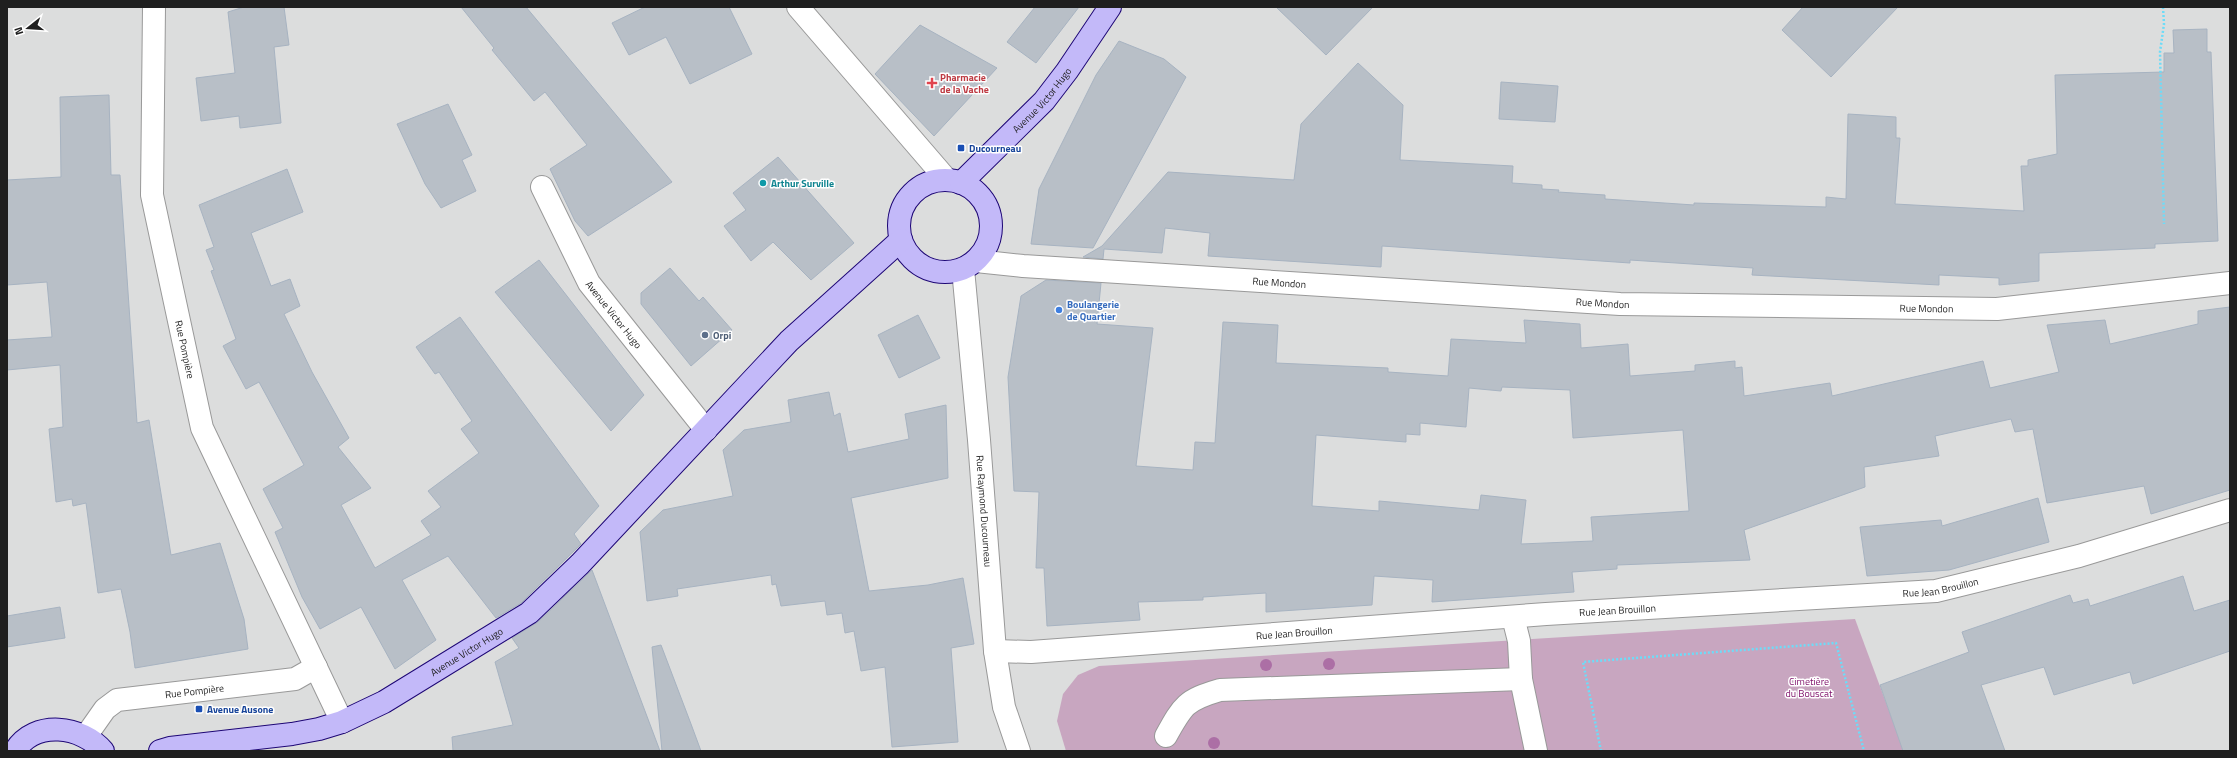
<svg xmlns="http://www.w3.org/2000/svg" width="2237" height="758" font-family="'Titillium Web',sans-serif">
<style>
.residential{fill:#dcdddd}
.cemetery{fill:#c8a6c0}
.building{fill:#b8bfc7;stroke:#a7b3c1;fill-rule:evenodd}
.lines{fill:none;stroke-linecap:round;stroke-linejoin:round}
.lane-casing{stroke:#999;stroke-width:24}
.street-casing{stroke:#999;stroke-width:24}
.secondary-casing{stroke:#1d0675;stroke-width:24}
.path{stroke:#6ddcf8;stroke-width:2.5;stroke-dasharray:2 2;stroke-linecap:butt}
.lane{stroke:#fff;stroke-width:22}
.street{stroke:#fff;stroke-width:22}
.secondary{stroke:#c3b9f9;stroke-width:22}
.tree{fill:#ac6fa5}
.health-dot{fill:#e0444e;stroke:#fff;stroke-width:1.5}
.transit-dot{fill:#1a4fb4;stroke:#fff;stroke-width:1.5}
.culture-dot{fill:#0f9aa8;stroke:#fff;stroke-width:1.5}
.shop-dot{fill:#3f7fe0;stroke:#fff;stroke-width:1.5}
.service-dot{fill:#5c6f8a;stroke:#fff;stroke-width:1.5}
.labels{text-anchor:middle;stroke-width:3;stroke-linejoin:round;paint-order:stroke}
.health-label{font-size:10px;font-weight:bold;fill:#be3a42;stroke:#fff;text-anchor:start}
.street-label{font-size:10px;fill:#1f1f1f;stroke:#fff}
.transit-label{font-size:10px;font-weight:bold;fill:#164399;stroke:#fff;text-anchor:start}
.culture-label{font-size:10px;font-weight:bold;fill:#0d838f;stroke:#fff;text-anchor:start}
.shop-label{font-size:10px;font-weight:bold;fill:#366cbe;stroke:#fff;text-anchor:start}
.service-label{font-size:10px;font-weight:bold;fill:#4e5e75;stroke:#fff;text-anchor:start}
.park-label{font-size:10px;fill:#7d0d68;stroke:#fff}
</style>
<rect width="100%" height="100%" fill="#e5e7ef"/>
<rect class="residential" x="7" y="7" width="2223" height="744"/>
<path class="cemetery" d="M1855,619L1904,751H1066L1057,721L1063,694L1078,675L1099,666Z"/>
<g class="building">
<path d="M244,7H284L289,45L274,47L281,123L240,128L239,116L201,121L196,78L235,73L228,12Z"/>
<path d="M461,7H526L672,182L588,236L575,221L550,169L587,145L545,92L534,101L492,50L494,48Z"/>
<path d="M645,7H729L752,54L690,84L666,37L629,55L612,23Z"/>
<path d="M1035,7H1079L1036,63L1007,42Z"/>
<path d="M1276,7H1373L1326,55Z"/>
<path d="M1803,7H1898L1831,77L1782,30Z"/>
<path d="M920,25L997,68L934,136L875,74Z"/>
<path d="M2207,29V52H2211L2218,241L2155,244V248L2039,253V281L1999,285V278L1939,275V285L1752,275L1753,268L1630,260V263L1382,246L1381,267L1208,256L1210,233L1165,228L1162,253L1104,249L1103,259L1083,257L1102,246L1168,172L1294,180L1301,124L1358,63L1403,105L1400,160L1513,166L1512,183L1542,185V189L1559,190L1558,192L1605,195V199L1694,205V203L1826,207V197L1846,199L1848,114L1896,117V138H1900L1895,204L2024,211L2021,166H2028V160L2057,154L2055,75L2164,72V53H2174L2173,30Z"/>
<path d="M1119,41L1164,59L1186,77L1093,248L1031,244L1039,189L1096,75Z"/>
<path d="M1501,82L1558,86L1555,122L1499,119Z"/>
<path d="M109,95L111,175H120L137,423L149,420L171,555L220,543L244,619L248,649L135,668L130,632L121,589L98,593L86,503L73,506L72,499L56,502L49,429L63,427L60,365L7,370V340L52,337L47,282L7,285V180L61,177L60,97Z"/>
<path d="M448,104L472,155L462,160L476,191L441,208L425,184L397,124Z"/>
<path d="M778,157L854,243L811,280L773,242L751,261L724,226L746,210L733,193Z"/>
<path d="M287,169L303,212L251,233L271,286L290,279L300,306L284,314L312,372L349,438L338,447L371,488L341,505L375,568L431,535L421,521L441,507L428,491L479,453L461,429L472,421L439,372L435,374L416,347L460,317L599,506L574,534L581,544L521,603L496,618L448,556L402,580L436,640L395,669L361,607L320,629L302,597L275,532L283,528L263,489L304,465L259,382L246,389L223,346L236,339L211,271L214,270L206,250L214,247L199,205Z"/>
<path d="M539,260L644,395L611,431L495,292Z"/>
<path d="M670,268L699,301L703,297L732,330L691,366L641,304V293Z"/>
<path d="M1046,280L1101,283L1097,324L1153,328L1136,466L1193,470L1195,442L1215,443L1223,322L1278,325L1276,363L1388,368V372L1448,376L1451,339L1526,343L1524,320L1580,324L1581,348L1628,344L1630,376L1695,371V365L1735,361V368L1742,367L1744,396L1830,383L1832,396L1983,361L1990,388L2059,372L2047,325L2105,320L2110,344L2198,324V311L2230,307V490L2151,514L2144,486L2047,503L2033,429L2015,432L2011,419L1935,436L1939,456L1864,467L1865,487L1744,530L1750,560L1617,565V569L1572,572L1574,592L1432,602L1433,580L1374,576L1372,605L1266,612V593L1203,597V600L1138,602L1140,620L1047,626L1044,568H1036L1039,492L1014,491L1008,377L1021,296ZM1502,387L1570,390L1573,438L1683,430L1689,511L1591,517L1593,541L1521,544L1526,500L1481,495L1479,510L1379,501V511L1312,506L1316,435L1406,442V434L1420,435V423L1466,427L1469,388L1501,391Z"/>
<path d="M918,315L940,358L899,378L878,335Z"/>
<path d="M829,392L834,416L840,413L848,452L909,439L905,414L946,405L948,478L851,498L869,591L928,585L963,578L974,644L951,648L958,742L892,747L885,667L861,671L854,631L845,633L842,613L827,615L825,601L781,606L776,584L772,585L771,575L677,589L678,596L647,601L640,532L663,510L733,496L723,450L744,430L791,422L788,400Z"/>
<path d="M2038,498L2049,542L1949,570L1867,576L1860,527L1941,520L1942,526Z"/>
<path d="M592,570L660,751H453L452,737L513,725L495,662L519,648L512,638L538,622Z"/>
<path d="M2183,576L2194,611L2230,600V651L2133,684L2130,672L2054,695L2044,667L1981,685L2005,751H1903L1880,685L1969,652L1962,632L2070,595L2073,603L2088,599L2090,606Z"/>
<path d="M60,607L65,638L7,647V616Z"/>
<path d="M661,645L691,724L701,751H662L652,647Z"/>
</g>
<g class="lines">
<g class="lane-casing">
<g id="lane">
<path d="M798,7L947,180"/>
<path d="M1513,617L1519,641L1521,679L1536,751"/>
<path id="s1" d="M86,736L105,709L117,700L295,679L316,667"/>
<path d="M1166,736C1183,705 1186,700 1220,690L1521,679"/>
</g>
</g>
<g class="street-casing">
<g id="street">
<path id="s2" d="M154,7L152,195L202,428L342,722"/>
<path id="s3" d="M542,187L589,283L706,430"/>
<path id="s4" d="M976,261L1023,266L1620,304L1997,309L2230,283"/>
<path id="s5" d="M963,269L979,440L995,651L1004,707L1019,751"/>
<path id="s6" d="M995,651L1031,652L1546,614L1936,591L2079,556L2230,510"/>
</g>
</g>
<g class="secondary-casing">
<g id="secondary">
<circle cx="945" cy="226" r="46"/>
<path id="s7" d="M961,183L1044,101L1067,71L1110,7"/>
<path d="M15,751C35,719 82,726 103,751"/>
<path id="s8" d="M160,751L170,748L292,734L319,729L342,722L384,702L529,613L580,564L789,341L901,240"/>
</g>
</g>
<g class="path">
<path d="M2163,7L2164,24L2160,52L2164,224"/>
<path d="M1601,751L1583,662L1836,643L1864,751"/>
</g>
<use href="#lane" class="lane"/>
<use href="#street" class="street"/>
<use href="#secondary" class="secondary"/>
</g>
<g class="tree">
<circle cx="1329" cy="664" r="6"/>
<circle cx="1266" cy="665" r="6"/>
<circle cx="1214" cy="743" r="6"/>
</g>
<path class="health-dot" d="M930 77h4v4h4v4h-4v4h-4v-4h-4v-4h4z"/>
<g class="transit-dot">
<rect x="957" y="144" width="8" height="8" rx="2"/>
<rect x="195" y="705" width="8" height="8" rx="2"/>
</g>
<circle class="culture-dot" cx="763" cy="183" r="4"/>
<circle class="shop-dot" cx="1059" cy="310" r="4"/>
<circle class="service-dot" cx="705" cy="335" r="4"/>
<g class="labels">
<g class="health-label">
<text x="940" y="81">Pharmacie<tspan x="940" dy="12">de la Vache</tspan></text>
</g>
<g class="street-label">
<text dy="4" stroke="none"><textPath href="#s7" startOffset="116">Avenue Victor Hugo</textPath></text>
<text dy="4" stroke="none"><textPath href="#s4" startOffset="304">Rue Mondon</textPath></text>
<text dy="4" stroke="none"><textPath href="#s4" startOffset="628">Rue Mondon</textPath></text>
<text dy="4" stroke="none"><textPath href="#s4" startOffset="952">Rue Mondon</textPath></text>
<text dy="4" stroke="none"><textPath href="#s3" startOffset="147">Avenue Victor Hugo</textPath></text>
<text dy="4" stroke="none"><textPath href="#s2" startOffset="346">Rue Pompière</textPath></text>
<text dy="4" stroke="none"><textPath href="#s5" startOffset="243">Rue Raymond Ducourneau</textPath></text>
<text dy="4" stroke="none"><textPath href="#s6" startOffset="948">Rue Jean Brouillon</textPath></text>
<text dy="4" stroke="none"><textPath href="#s6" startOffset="624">Rue Jean Brouillon</textPath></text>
<text dy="4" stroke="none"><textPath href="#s6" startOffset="300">Rue Jean Brouillon</textPath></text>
<text dy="4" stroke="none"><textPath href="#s8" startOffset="328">Avenue Victor Hugo</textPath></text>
<text dy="4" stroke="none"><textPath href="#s1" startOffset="126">Rue Pompière</textPath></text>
</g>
<g class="transit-label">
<text x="969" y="152">Ducourneau</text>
<text x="207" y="713">Avenue Ausone</text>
</g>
<g class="culture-label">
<text x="771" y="187">Arthur Surville</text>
</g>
<g class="shop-label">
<text x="1067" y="308">Boulangerie<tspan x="1067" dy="12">de Quartier</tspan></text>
</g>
<g class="service-label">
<text x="713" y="339">Orpi</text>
</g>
<g class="park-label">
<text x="1809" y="685">Cimetière<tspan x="1809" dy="12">du Bouscat</tspan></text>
</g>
</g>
<rect width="2237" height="758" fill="none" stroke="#1f1f1f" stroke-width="16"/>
<g transform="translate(28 28) rotate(253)" stroke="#ffffff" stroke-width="3" paint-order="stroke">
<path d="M0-3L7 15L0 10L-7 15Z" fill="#1f1f1f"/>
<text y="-6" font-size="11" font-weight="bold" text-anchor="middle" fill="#1f1f1f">N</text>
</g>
</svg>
